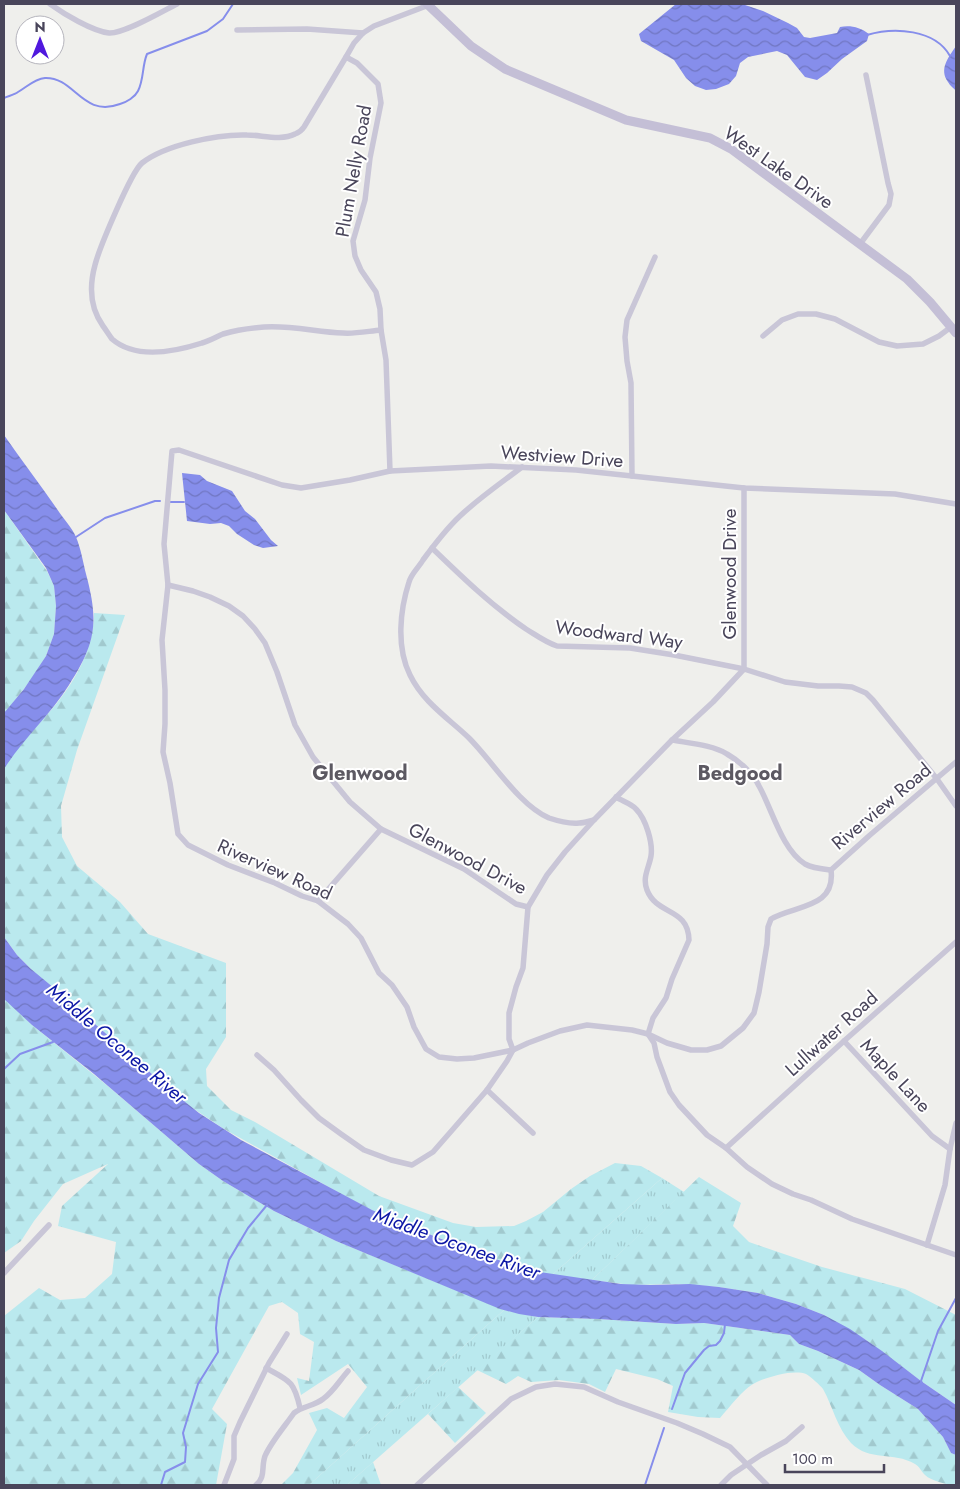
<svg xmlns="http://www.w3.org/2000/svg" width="960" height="1489" font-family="Jost,sans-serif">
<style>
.grass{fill:url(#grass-tufts)}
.forest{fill:url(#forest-firs)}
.water{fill:url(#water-waves)}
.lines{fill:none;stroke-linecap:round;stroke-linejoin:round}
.stream{stroke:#868eeb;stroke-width:2}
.minor{stroke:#c9c6d7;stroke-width:5.5}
.secondary{stroke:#c4bfd6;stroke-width:9}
.labels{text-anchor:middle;stroke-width:4;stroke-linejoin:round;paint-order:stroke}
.street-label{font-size:19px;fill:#49455a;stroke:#fff}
.neighbourhood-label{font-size:20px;font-weight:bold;fill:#5c5962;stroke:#fff}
.water-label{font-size:20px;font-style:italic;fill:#0c17a6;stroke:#fff}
</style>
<defs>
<pattern id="grass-tufts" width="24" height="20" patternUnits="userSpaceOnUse" patternTransform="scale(1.25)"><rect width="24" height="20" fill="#bae9ee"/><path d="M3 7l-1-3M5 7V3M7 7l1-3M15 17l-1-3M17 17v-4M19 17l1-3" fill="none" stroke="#a1c9ce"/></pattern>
<pattern id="forest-firs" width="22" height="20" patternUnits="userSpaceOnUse" patternTransform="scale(1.25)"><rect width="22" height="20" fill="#bae9ee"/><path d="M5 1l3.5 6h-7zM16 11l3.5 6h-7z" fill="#a1c9ce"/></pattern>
<pattern id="water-waves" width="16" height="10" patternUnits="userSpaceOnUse" patternTransform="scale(1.25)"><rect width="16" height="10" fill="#868eeb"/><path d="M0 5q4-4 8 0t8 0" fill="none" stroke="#7076c1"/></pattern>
</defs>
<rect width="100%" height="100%" fill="#efefec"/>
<g class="grass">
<path d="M662,1178L684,1192L592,1280L552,1275Z"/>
<path d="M504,1310L538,1317L347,1485H309Z"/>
</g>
<g class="forest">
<path d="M4,510L47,571L54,586L56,606L54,634L46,656L30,681L4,714Z"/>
<path d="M94,613L125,615L77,750L61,806L62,837L77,866L120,902L148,934L226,963V1037L206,1069L207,1086L231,1110L255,1122L379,1196L453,1223L476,1227L514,1226L526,1221L543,1212L571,1189L590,1176L615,1163L641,1166L662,1178L552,1275L533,1271L504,1262L399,1223L363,1206L224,1129L191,1107L169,1089L54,988L38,976L17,955L4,937C4,893 4,850 4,806C4,798 2,775 4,768C9,756 32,731 42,720C69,692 94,653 94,613Z"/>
<path d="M4,998L32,1025L109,1087L199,1164L223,1181L274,1211L336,1241L504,1310L309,1485H281L293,1473L317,1430L309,1413L327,1408L344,1418L367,1387L348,1364L301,1395L297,1378L309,1381L314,1342L300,1334L298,1313L282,1302L269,1306L212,1409L227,1424L216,1485H4V1316L39,1288L60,1300L85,1298L112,1274L116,1242L58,1226L62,1206L108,1164L63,1184L34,1221L21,1241L4,1253Z"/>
<path d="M699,1177L741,1203L733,1226L749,1242L822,1267L905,1289L956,1315V1405L921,1381L866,1340L824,1315L796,1304L758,1293L719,1287L680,1284L631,1285L592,1280Z"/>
<path d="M538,1317L598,1319L676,1324L704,1323L790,1335L799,1344L818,1351L859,1370L880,1385L918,1409L943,1437L951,1453L956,1455V1485C948,1485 931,1481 925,1475C921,1471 919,1466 915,1464C893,1451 870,1462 851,1443C837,1428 833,1407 823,1389C820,1385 811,1377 806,1374C794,1369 766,1377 755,1383C743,1389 729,1408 720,1418L698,1417L668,1412L673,1386L657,1379L616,1369L605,1392L589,1384L559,1380L531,1382L518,1376L506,1384L477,1370Z"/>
<path d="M458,1387L486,1413L455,1443L428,1414Z"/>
<path d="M373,1462L381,1485H347Z"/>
</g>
<g class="water">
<path d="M676,4H742L763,11L788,23L797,28L804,37L810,38L837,33L840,27C850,25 860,27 869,34L867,41L842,59L827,73L817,80L805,77L787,55L777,51L748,57L740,63L736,76L729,84L716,89L706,90L695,86L686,78L674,60L641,41L639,34Z"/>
<path d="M956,46V91C954,88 950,86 948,82C939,69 948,58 956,46Z"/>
<path d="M4,435C21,460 40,484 57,509C63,518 72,528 76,537C81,549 83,562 86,574C99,622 96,643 69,685C50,715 23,739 4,769V713L24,689L46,656L54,634L56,606L54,586L46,568L4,510Z"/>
<path d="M182,473L200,475L207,481L232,491L245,511L255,519L271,540L278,546L263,548L254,545L237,534L229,526L221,523L210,524L187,521Z"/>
<path d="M4,937L17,955L31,969L54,988L169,1089L199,1113L241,1140L372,1210L436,1237L504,1262L533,1271L621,1284L650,1285L690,1284L719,1287L758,1293L796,1304L824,1315L850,1329L882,1351L921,1381L956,1405V1455L951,1453L943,1437L918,1409L880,1385L859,1370L818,1351L799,1344L790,1335L704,1323L676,1324L598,1319L538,1317L519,1314L500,1309L336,1241L274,1211L223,1181L199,1164L94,1074L32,1025L4,999Z"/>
</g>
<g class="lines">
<g class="stream">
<path d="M867,35C894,27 935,29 950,56"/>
<path d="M4,98C8,96 14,95 18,92C27,87 34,79 45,78C75,77 82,118 120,104C127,102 135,97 138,91C144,79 142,66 147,54L207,31L223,19L233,4"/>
<path d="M170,502H184"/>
<path d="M76,537L105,518L155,501H160"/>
<path d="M4,1069L20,1054L53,1042"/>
<path d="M922,1383L921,1381L938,1331L956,1298"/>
<path d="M672,1409L685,1373L704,1350L709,1346L716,1345L720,1341L724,1333L725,1324"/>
<path d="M161,1485L165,1472L185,1462L186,1447L183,1433L198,1384L218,1352L216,1328L219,1298L229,1260L248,1228L267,1205"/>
<path d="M645,1485L664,1428"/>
</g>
<g class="minor">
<path d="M50,4C64,14 92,31 109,33C124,34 163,11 177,4"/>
<path d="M237,30L307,29L363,33"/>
<path d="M346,57L357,63L378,84L381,103L370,158L365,200L353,241L355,256L361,270L376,292L380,309L381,330L386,360L390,471"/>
<path d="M860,244L889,205L891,194L888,183L866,75"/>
<path d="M381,330C369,331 355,334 343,333C317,332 290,325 264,327C250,328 236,330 223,334C216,337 209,341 202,343C174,352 136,360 112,339C109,335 106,330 103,326C90,308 89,287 95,265C99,249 131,172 142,163C165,145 217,134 247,135C262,135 281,141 295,134C298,133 302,130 304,127L346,57L354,43L363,33L374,26L429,5"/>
<path d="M763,336L782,320L798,314H816L835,319L879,342L897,346L923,344L939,336L951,327"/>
<path d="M522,467C501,483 479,498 460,516C446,529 434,545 423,560C419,567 411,574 409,582C400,610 396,647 410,675C423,702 448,718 469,738C493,762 519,805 549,818C558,821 570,824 579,823C584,823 589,821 594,820"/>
<path d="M632,476L631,383L627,361L625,337L627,320L655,257"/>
<path d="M432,548C462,577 492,606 526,629C536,635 545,642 557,646L630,648L674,655L744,669L785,682L818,686H839L852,687L866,693L873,700L937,779L956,806"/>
<path d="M168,585L193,591L210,597L229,606L243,616L255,629L265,643L277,672L295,725L313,757L350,802L381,829L464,869L516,904L528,907"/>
<path d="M672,740C688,743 713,745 727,754C739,761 753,773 759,786C772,809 782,850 805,864C812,868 822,869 831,870"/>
<path d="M616,797C622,801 632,804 636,809C646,819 653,843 651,856C649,868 642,877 647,890C657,916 688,907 689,940L672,979L666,998L653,1018L648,1034L654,1043L657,1057L670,1092L679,1105L707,1135L726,1148L747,1167L772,1184L793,1194L811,1200L852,1219L956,1255"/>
<path d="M831,870C836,909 794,905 771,919L768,927L767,944L759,992L754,1013L743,1028L721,1046L707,1050H691L667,1043L648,1034L632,1030L587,1025L560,1031L528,1043L513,1050L474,1058L457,1059L439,1057L426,1049L414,1027L407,1007L392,985L379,973L361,938L348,924L318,901L302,896L275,883L228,865L188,845L178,834L170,783L163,752L165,724V690L162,640L168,585L164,544L172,451L179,450L282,485L301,488L350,480L390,471L491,466L576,470L744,488L895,494L956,504"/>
<path d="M831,870L870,835L956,762"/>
<path d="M318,901L381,829"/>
<path d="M844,1041L932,1136L950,1149"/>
<path d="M257,1055L274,1070L301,1100L319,1118L341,1134L364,1150L391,1160L412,1165L433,1152L454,1128L487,1090L507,1061L513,1050L509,1039V1013L516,987L523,968L528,907L547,875L565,852L594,820L672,740L713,702L744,669V488"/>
<path d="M487,1090L533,1133"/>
<path d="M726,1148L844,1041L956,942"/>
<path d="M927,1245L945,1185L950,1149L956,1123"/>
<path d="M4,1273L49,1225"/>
<path d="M266,1368C290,1381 294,1381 300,1408"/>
<path d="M224,1485L234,1459V1436L240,1422L269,1363L287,1334"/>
<path d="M256,1485C266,1477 261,1467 265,1456C271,1442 285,1426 294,1413C303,1406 314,1406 323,1399C333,1392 340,1380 348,1371"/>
<path d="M417,1485L511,1399L536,1387L555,1384L584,1387L618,1402L677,1423L703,1434L730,1447L767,1485"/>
<path d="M721,1485L731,1475L761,1455L786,1441L802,1427"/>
</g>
<path class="secondary" d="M427,4L471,46L505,69L626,120L710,138L731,149L907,279L930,302L956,333"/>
</g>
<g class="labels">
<g class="street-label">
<text transform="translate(779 167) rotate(35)" y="7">West Lake Drive</text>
<text transform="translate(353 171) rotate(-80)" y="7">Plum Nelly Road</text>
<text transform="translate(562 456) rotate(4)" y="7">Westview Drive</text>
<text transform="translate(729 574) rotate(-90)" y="7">Glenwood Drive</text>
<text transform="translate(619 634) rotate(7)" y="7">Woodward Way</text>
<text transform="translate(881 806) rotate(-40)" y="7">Riverview Road</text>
<text transform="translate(468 858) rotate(28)" y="7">Glenwood Drive</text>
<text transform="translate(275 869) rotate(24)" y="7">Riverview Road</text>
<text transform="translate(831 1033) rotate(-42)" y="7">Lullwater Road</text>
<text transform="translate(896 1075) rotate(47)" y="7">Maple Lane</text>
</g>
<g class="neighbourhood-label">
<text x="360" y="780">Glenwood</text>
<text x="740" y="780">Bedgood</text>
</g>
<g class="water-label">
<text transform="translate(117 1043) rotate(40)" y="7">Middle Oconee River</text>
<text transform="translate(457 1243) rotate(20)" y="7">Middle Oconee River</text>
</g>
</g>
<rect width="960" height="1489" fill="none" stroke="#49455a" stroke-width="10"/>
<g transform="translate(40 40)"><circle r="24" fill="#ffffff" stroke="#b6b5bd"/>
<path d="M0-4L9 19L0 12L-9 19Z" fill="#5018de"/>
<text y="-8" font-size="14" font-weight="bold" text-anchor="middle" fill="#49455a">N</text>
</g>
<path d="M785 1464v8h99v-8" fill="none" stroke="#49455a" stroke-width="2.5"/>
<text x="792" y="1464" font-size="15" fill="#49455a" stroke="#ffffff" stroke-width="4" paint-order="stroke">100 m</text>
</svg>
